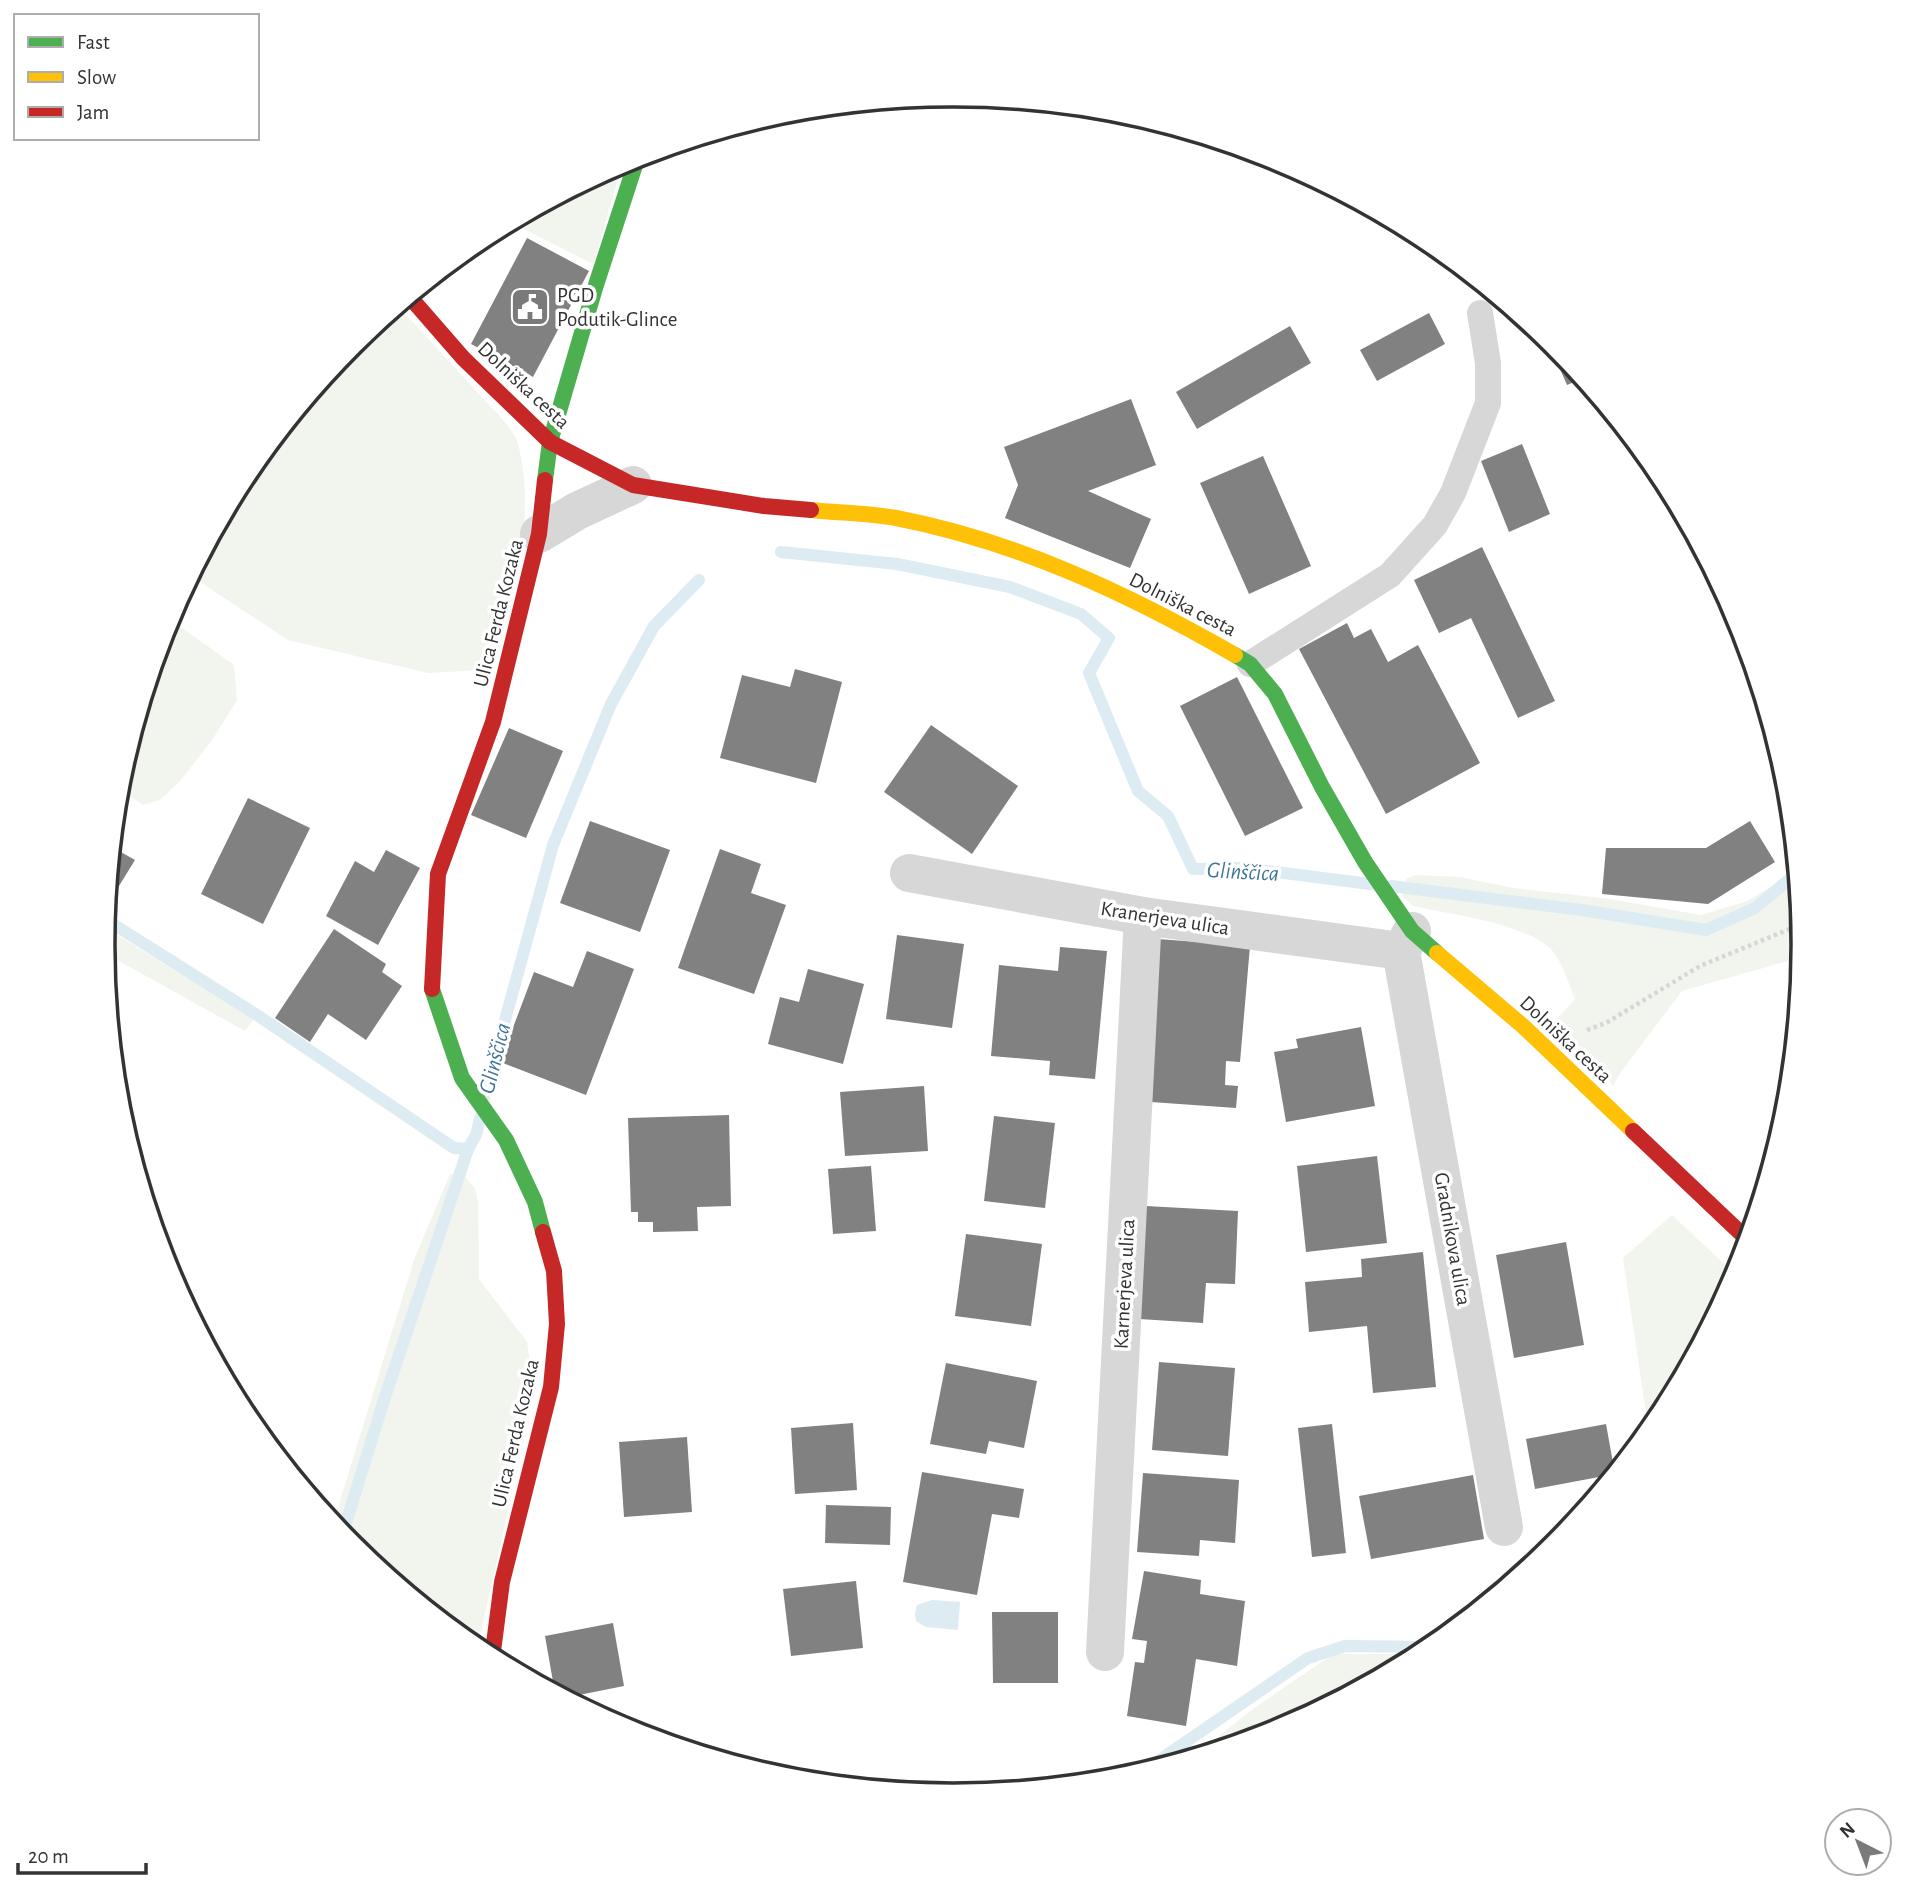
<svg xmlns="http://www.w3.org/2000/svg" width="1907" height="1891" font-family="'Alegreya Sans',sans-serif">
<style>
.green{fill:#f1f5ed}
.water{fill:#ddebf3}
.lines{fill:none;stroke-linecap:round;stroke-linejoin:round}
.stream{stroke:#ddebf3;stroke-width:12}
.building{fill:#818181}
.path{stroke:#d6d6d6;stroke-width:4.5;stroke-dasharray:3.5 3.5;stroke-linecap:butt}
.lane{stroke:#d7d7d7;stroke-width:26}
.street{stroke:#d7d7d7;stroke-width:38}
.fast{stroke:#4caf50;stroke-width:16}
.slow{stroke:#ffc107;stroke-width:16}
.jam{stroke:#c62828;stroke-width:16}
.labels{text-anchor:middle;stroke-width:7;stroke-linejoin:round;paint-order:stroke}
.poi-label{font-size:21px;fill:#333;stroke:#fff;text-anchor:start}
.street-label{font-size:21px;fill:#333;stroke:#fff}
.water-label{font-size:23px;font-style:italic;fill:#3f7597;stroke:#fff}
.rim{fill:none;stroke:#333;stroke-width:3.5}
</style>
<rect width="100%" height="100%" fill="#fff"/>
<g class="green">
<path d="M623,162L593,264L510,222Z"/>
<path d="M398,306L504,421C509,428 516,436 518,444C537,516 513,590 497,660L481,670L428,673L288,640L191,576L246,472L352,343Z"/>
<path d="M168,618L234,665L237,700L212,740L180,781L160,800L143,805L118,788L119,779Z"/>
<path d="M1797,872L1804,954L1788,961L1682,991L1620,1073L1613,1086L1556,1020L1575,999C1569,985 1564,967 1555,954C1534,924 1448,914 1413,906L1402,896L1406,879L1415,875L1460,877L1513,888L1610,899L1701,915L1745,902Z"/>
<path d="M104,927L254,1019L245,1031L103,952Z"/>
<path d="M450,1174L463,1175L475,1188L478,1203L479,1279L527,1342L534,1394L477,1650L351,1547L333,1524L414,1260Z"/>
<path d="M1672,1215L1737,1276L1661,1419L1649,1433L1623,1258Z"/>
<path d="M1333,1654H1425L1279,1732L1191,1759L1250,1711Z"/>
</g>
<path class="water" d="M932,1600L960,1602L958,1630L926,1627L916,1621L915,1614L917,1605Z"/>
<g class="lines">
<g class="stream">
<path d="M781,552L897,564L1010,587L1081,614L1109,638L1089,673L1138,791L1168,816L1193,869L1244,868L1370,884"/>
<path d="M1391,886L1582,910L1706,930L1755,908L1797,873"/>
<path d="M105,919L257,1015L454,1148L468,1149L476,1135L480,1118"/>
<path d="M484,1097L553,845L611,704L654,626L699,580"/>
<path d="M342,1536L384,1400L468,1149"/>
<path d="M1139,1774L1308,1658L1345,1646L1434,1647"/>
</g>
</g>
<g class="building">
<path d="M527,238L589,271L533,377L471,344Z"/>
<path d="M1429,313L1445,344L1377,381L1360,350Z"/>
<path d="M1290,326L1311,363L1197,429L1176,392Z"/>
<path d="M1546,337L1556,344L1584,378L1567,385Z"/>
<path d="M1131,399L1156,465L1088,491L1151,519L1130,568L1005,518L1018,485L1004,447Z"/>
<path d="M1522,444L1550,514L1509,532L1481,461Z"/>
<path d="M1263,456L1311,566L1249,594L1200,483Z"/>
<path d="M1482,547L1555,701L1518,718L1471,618L1439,633L1414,580Z"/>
<path d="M1347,623L1354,638L1371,629L1388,662L1418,645L1480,763L1386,814L1299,649Z"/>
<path d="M795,669L842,682L816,783L720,758L742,675L790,687Z"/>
<path d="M1237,677L1303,808L1245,836L1180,706Z"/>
<path d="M931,725L1018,786L972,854L884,792Z"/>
<path d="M509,728L563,751L526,838L471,815Z"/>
<path d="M248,798L310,828L263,924L201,894Z"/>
<path d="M590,821L670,850L640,932L560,903Z"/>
<path d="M1750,821L1775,862L1708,904L1602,894L1606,848H1706Z"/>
<path d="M112,847L135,860L111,899L107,896Z"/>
<path d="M720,849L761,864L751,893L786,905L754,994L678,968Z"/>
<path d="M386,850L420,868L378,945L326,916L355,861L374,872Z"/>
<path d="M334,929L386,964L382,972L402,986L366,1040L328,1014L310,1042L275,1018Z"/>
<path d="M897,935L964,944L952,1028L886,1019Z"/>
<path d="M1158,939L1250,946L1240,1062L1226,1061L1225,1085L1238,1086L1236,1108L1151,1102Z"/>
<path d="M1060,947L1107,951L1095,1079L1049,1075L1050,1061L991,1056L999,965L1058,971Z"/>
<path d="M587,951L634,969L586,1095L500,1062L534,972L573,987Z"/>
<path d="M808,969L864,984L843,1064L768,1044L780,997L799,1002Z"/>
<path d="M1361,1027L1375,1106L1286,1122L1274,1052L1298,1048L1296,1039Z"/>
<path d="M924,1086L928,1151L845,1156L840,1092Z"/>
<path d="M729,1115L731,1206L697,1207L698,1231L653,1232V1222H638V1212H631L628,1118Z"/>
<path d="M994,1116L1055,1123L1045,1208L984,1201Z"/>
<path d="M1377,1156L1387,1243L1306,1252L1297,1166Z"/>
<path d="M871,1166L876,1231L833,1234L828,1169Z"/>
<path d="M1146,1206L1238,1211L1235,1284L1206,1283L1203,1323L1139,1319Z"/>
<path d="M966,1234L1042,1244L1031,1326L955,1316Z"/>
<path d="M1566,1242L1584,1345L1514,1358L1496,1255Z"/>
<path d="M1423,1252L1436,1387L1373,1393L1367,1326L1309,1332L1305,1282L1362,1277L1361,1259Z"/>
<path d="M1159,1362L1235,1368L1228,1456L1152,1450Z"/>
<path d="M946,1363L1037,1381L1024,1448L989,1441L986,1454L930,1444Z"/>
<path d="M853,1423L857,1490L795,1494L791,1428Z"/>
<path d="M1332,1424L1346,1553L1312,1557L1298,1428Z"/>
<path d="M1606,1424L1615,1474L1535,1489L1526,1439Z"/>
<path d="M687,1437L692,1512L624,1517L619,1442Z"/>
<path d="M922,1472L1024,1489L1019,1518L992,1514L977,1595L903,1582Z"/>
<path d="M1143,1473L1239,1480L1235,1543L1200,1540L1199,1556L1137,1552Z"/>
<path d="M1473,1475L1484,1539L1371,1559L1359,1496Z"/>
<path d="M826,1505L891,1507L890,1545L825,1543Z"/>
<path d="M1144,1571L1201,1580L1200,1594L1245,1601L1237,1666L1196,1659L1186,1726L1127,1716L1135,1662L1144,1663L1147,1641L1132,1639Z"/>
<path d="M856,1581L863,1648L791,1656L783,1589Z"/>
<path d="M992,1612H1058V1683H993Z"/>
<path d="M613,1623L624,1686L564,1698L555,1693L545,1636Z"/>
</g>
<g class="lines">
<path class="path" d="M1587,1030L1606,1023L1700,966L1802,924"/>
<path class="lane" d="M1250,664L1390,575L1435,525L1453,493L1488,403V363L1480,313"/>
<g class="street">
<path d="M539,534L577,511L633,485"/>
<path d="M909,873L1143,916L1401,951L1412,931"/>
<path d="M1401,951L1504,1527"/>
<path d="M1105,1652L1143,916"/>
</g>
<g class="fast">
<path d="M545,480L550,442L595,288L638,156"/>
<path d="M1235,655L1250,664L1275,694L1322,787L1365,862L1412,931L1437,953"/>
<path d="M432,989L462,1078L506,1140L535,1202L543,1232"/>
</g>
<g class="slow">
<path d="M811,510C839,513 868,513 896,518C1016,541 1129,594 1235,655"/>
<path d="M1437,953L1524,1027L1633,1131"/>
</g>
<g class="jam">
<path d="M409,296L463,358L550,442L633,485L764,506L811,510"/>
<path d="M432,989L438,874L493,722L539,534L545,480"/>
<path d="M1633,1131L1749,1241"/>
<path d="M492,1659L502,1582L551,1387L557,1324L554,1271L543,1232"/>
</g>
</g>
<defs>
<g id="civic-square" transform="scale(2.0125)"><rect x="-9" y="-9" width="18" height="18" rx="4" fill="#7a7a7a" stroke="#fff"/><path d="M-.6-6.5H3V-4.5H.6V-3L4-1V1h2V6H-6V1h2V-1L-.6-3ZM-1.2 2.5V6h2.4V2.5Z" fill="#fff"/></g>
</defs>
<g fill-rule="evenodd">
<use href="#civic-square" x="530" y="307"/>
</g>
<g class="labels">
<g class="poi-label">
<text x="557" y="302">PGD<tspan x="557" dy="24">Podutik-Glince</tspan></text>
</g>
<g class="street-label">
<text transform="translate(524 385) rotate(43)" y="7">Dolniška cesta</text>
<text transform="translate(1183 604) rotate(27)" y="7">Dolniška cesta</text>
<text transform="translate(498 613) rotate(-76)" y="7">Ulica Ferda Kozaka</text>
<text transform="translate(1165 918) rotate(9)" y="7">Kranerjeva ulica</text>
<text transform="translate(1566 1039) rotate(43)" y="7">Dolniška cesta</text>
<text transform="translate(1453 1239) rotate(80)" y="7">Gradnikova ulica</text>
<text transform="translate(1124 1284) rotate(-87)" y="7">Karnerjeva ulica</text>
<text transform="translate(515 1433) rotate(-77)" y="7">Ulica Ferda Kozaka</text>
</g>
<g class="water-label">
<text transform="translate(1243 871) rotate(3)" y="8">Glinščica</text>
<text transform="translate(494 1058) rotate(-76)" y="8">Glinščica</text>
</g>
</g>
<path d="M0 0H1907V1891H0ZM115 945a838 838 0 1 1 1676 0a838 838 0 1 1-1676 0Z" fill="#fff" fill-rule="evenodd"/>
<path class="rim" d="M115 945a838 838 0 1 1 1676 0a838 838 0 1 1-1676 0Z"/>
<rect x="14" y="14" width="245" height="126" fill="#ffffff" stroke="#adadad" stroke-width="2"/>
<rect x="28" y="37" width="35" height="10" fill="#4caf50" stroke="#adadad" stroke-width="2"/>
<text x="77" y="49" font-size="21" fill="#333333">Fast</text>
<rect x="28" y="72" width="35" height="10" fill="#ffc107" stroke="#adadad" stroke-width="2"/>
<text x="77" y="84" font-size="21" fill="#333333">Slow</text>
<rect x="28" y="107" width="35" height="10" fill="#c62828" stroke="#adadad" stroke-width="2"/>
<text x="77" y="119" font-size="21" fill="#333333">Jam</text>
<g transform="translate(1858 1842) rotate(318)"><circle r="33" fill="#ffffff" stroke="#adadad" stroke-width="2"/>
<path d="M0-5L12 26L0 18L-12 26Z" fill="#7a7a7a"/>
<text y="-10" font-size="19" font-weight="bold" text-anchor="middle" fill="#333333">N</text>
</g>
<path d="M18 1863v10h128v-10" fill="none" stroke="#333333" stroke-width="3.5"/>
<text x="28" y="1863" font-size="21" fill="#333333" stroke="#ffffff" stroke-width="5" paint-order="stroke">20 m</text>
</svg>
